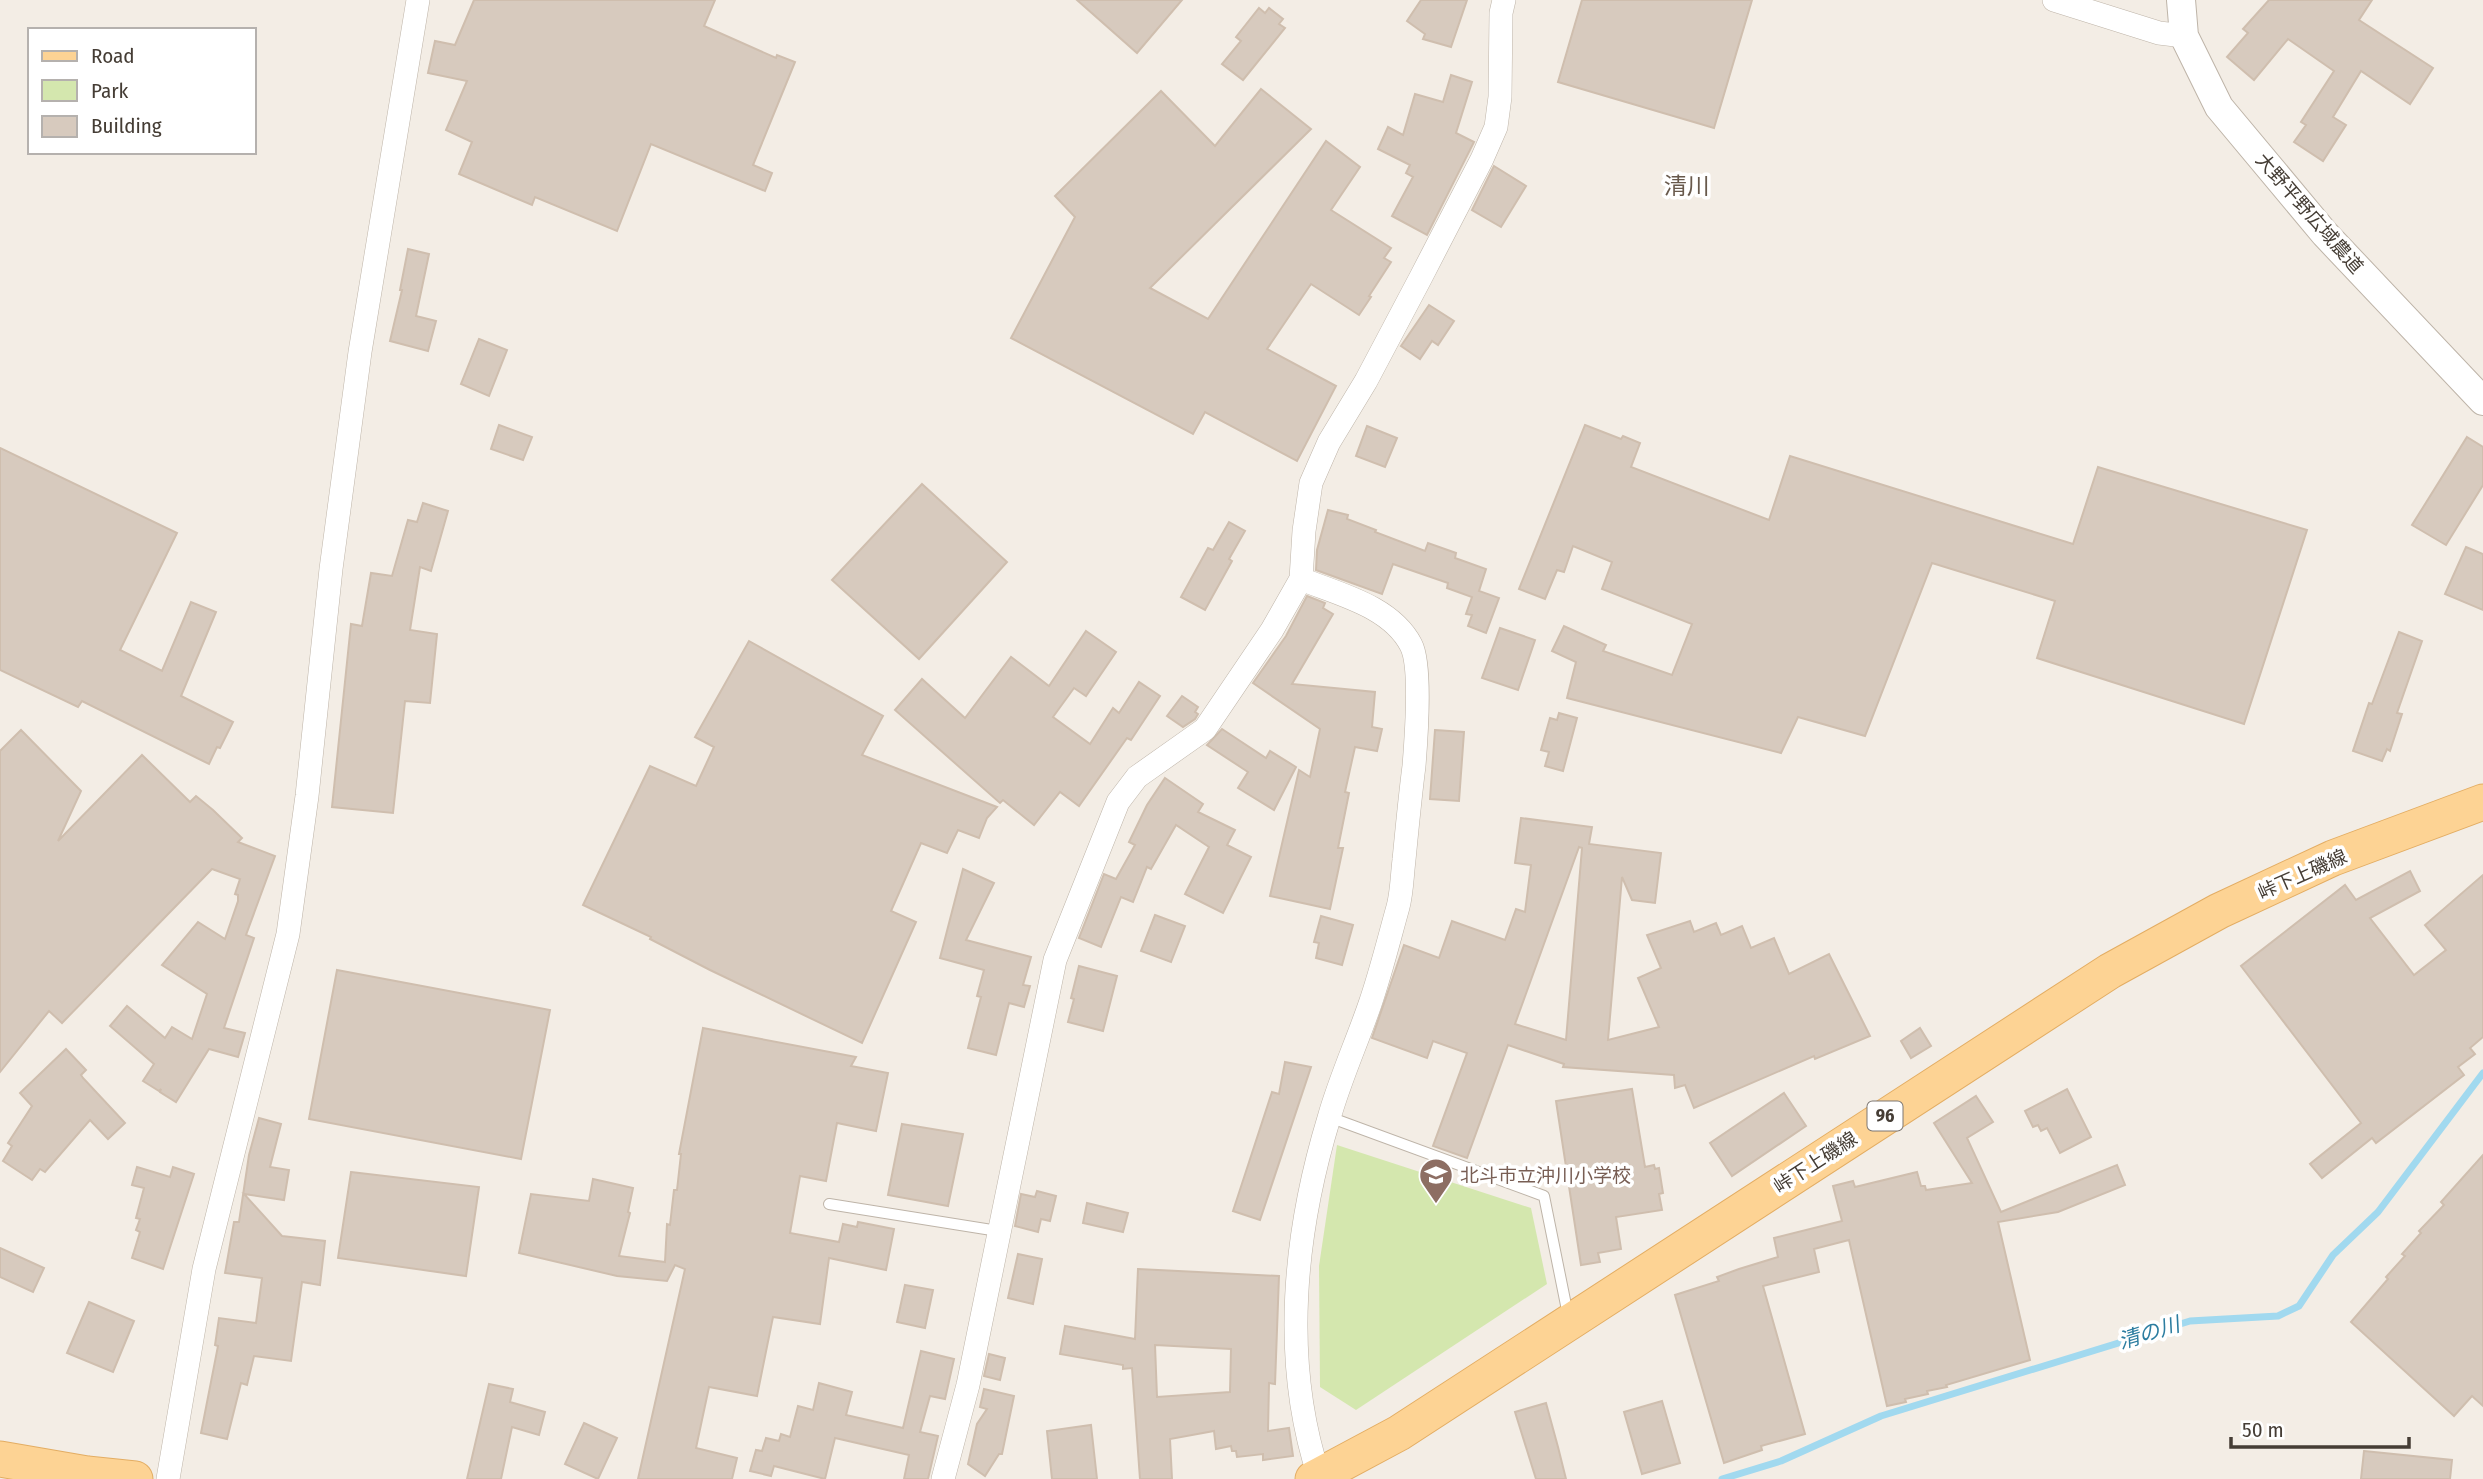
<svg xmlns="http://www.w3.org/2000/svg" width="2483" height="1479" font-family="'Fira Sans Condensed','Noto Sans JP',sans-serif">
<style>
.green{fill:#d4e7ae}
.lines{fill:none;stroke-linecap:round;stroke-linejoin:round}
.stream{stroke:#a1d9ef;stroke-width:7}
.building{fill:#d7cabe;stroke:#cfbeae;stroke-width:2;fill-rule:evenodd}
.service-casing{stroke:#beb4a8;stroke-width:12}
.minor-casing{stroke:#beb4a8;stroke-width:24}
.tertiary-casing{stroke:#beb4a8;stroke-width:30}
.primary-casing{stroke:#e3ad63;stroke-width:37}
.service{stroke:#fff;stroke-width:10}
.minor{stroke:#fff;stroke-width:23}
.tertiary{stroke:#fff;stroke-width:28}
.primary{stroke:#fdd394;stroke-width:35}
.labels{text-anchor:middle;stroke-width:7;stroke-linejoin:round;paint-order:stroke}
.shield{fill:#fff;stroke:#7d7772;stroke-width:2}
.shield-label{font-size:18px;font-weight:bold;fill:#453d35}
.street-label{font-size:19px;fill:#453d35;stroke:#fff}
.education-label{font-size:19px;fill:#785e54;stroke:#fff;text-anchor:start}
.water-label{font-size:21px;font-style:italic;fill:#2c7da0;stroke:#fff}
.quarter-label{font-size:23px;fill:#68594c;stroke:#fff}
</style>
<rect width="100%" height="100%" fill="#f3ede5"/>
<path class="green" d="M1337,1145L1531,1208L1547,1284L1356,1410L1320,1387L1319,1266Z"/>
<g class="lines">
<path class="stream" d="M1722,1479L1781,1461L1881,1416L2190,1321L2278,1316L2299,1306L2333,1255L2378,1212L2483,1073"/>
</g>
<g class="building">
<path d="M474,0H715L704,26L776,58L777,55L795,62L753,165L772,173L765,191L651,144L617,231L535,197L532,205L459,174L472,142L446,130L467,81L428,73L435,41L455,45Z"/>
<path d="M1077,0H1182L1137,53Z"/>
<path d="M1421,0H1467L1451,47L1423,39L1425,34L1407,21Z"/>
<path d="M1582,0H1752L1714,128L1558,82Z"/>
<path d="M2269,0H2372L2359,20L2433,68L2410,104L2361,71L2333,117L2346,125L2323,161L2294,142L2306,125L2301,122L2334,71L2288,39L2254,80L2227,57L2248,33L2243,29Z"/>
<path d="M1259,8L1265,13L1269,8L1283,19L1279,24L1285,28L1243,80L1222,64L1241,41L1236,37Z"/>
<path d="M1451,75L1472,82L1456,133L1474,142L1427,235L1392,216L1413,177L1406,173L1410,165L1378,149L1388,127L1403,135L1415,94L1443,102Z"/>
<path d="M1261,89L1311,129L1150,288L1208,319L1326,141L1360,167L1331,210L1391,248L1384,258L1391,262L1369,296L1371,297L1359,315L1311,284L1267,349L1336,386L1297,461L1205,412L1193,434L1011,338L1075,217L1055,196L1161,91L1215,146Z"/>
<path d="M1494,166L1526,186L1501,227L1472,210Z"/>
<path d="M408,249L429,254L416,316L436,321L428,351L390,341L402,290H400Z"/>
<path d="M1429,305L1454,321L1438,345L1432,341L1420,359L1401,346Z"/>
<path d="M479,339L507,350L489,396L461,384Z"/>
<path d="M499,425L532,437L523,460L491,449Z"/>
<path d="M1585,425L1621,439L1623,436L1640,443L1631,467L1769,520L1790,456L2073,544L2098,467L2307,530L2244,724L2037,658L2055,601L1932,563L1865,736L1798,717L1781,753L1567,698L1576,662L1552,651L1564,626L1606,645L1603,651L1672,675L1692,624L1602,589L1612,562L1573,546L1564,572L1557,570L1545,599L1519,589Z"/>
<path d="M1367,426L1397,438L1385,467L1356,456Z"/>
<path d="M2467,437L2483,447V485L2446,545L2412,525Z"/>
<path d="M0,448L177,533L120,650L162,671L191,602L216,612L181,696L233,722L220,748L217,747L209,764L82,701L78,707L0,670Z"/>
<path d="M922,484L1007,562L919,659L832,580Z"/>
<path d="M423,503L448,511L431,571L420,567L410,630L437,634L430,703L405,701L393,813L332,807L351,624L362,626L371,573L392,576L408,520L417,522Z"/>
<path d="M1328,510L1348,515L1347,519L1376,530L1375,532L1425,551L1428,543L1456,553L1455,558L1486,569L1479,591L1499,598L1486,633L1468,626L1472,615L1466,614L1472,597L1447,588L1448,583L1393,564L1382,594L1316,570L1317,550Z"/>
<path d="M1229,522L1245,531L1229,559L1232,561L1205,610L1181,597L1208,548L1213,550Z"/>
<path d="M2466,547L2483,554V610L2445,594Z"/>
<path d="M1307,596L1325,603L1323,608L1333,614L1292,684L1375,692L1372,727L1382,729L1377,751L1355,747L1345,792L1349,793L1338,848H1343L1330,909L1270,896L1299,770L1310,777L1320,729L1253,683L1286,636Z"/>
<path d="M1500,628L1535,640L1518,690L1482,678Z"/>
<path d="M1086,631L1116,652L1086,696L1074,688L1053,717L1090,744L1113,708L1119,713L1139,682L1160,696L1131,740L1127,738L1079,806L1060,792L1034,825L1003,800L1000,803L895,710L922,679L965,718L1011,657L1049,686Z"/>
<path d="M2399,632L2422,641L2397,713L2402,714L2390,751L2387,749L2382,761L2353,751L2369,703L2372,704Z"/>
<path d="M749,641L883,716L862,755L997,807L987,818L979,838L958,830L947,853L921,843L891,911L916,922L862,1043L710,970L650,939L651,937L583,905L650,766L696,786L714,747L695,737Z"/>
<path d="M1182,696L1198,707L1195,712L1198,714L1195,719L1183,727L1167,716Z"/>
<path d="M1559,713L1577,718L1563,771L1545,766L1549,752L1541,750L1550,718L1557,720Z"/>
<path d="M1222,729L1266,758L1270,751L1296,767L1274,810L1238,788L1248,772L1207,745Z"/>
<path d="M21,730L81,791L58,841L142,755L190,802L196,796L213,810L242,838L238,842L275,856L246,935L254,938L224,1028L245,1033L238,1057L209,1049L176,1102L160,1092L161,1089L159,1091L143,1081L154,1064L110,1026L127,1006L165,1038L172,1027L192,1039L207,994L162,965L198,922L225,939L238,901V895L235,894L240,879L212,869L62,1023L49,1011L0,1072V751Z"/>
<path d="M1435,730L1464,732L1459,801L1430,799Z"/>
<path d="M1165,778L1203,804L1198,812L1235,830L1227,845L1251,857L1223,913L1185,894L1209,847L1176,825L1151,869L1147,867L1133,902L1121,897L1101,947L1079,938L1104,874L1116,879L1135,845L1129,842L1147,805Z"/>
<path d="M1521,818L1592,827L1589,844L1661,853L1655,903L1632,900L1622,877L1608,1040L1659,1027L1638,978L1661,968L1647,935L1690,921L1694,932L1716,923L1721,935L1742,926L1751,948L1774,938L1789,974L1829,954L1870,1036L1815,1059L1814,1056L1694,1108L1685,1085L1675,1088L1674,1075L1563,1067L1564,1064L1508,1045L1467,1158L1433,1146L1467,1053L1433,1041L1427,1058L1372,1038L1404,945L1439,958L1452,921L1505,940L1516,909L1525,912L1531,865L1515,863ZM1579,847L1582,848L1566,1040L1515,1024Z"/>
<path d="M963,869L994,883L966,940L1031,957L1023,985L1030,986L1024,1007L1009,1003L996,1055L968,1048L981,997L977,996L984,970L940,958Z"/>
<path d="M2410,871L2420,891L2370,918L2414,975L2446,950L2425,925L2483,875V1037L2470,1048L2475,1054L2458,1067L2464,1075L2376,1143L2372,1138L2322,1178L2310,1164L2361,1123L2241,966L2345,885L2356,900Z"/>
<path d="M1155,915L1185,926L1171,962L1141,951Z"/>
<path d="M1321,916L1353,925L1342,965L1316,958L1319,943L1314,942Z"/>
<path d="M1079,966L1117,976L1103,1031L1068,1022L1074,999L1071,998Z"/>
<path d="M337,970L550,1010L521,1159L309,1119Z"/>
<path d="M703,1028L856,1057L851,1066L888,1073L876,1131L837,1123L826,1181L800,1176L790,1233L839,1242L843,1224L857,1227L858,1222L894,1229L886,1270L829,1258L820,1324L773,1317L757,1396L709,1387L696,1448L737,1458L732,1479H638L685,1269L675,1265L667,1281L617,1276L519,1253L531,1194L589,1201L593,1179L633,1188L628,1212L630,1213L619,1256L665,1262L667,1224L670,1225L674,1190H677L681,1154H679Z"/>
<path d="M1920,1028L1931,1046L1911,1058L1901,1041Z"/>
<path d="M66,1049L86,1070L81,1075L83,1078L125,1123L108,1139L90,1120L45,1172L40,1169L32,1180L3,1161L12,1146L8,1143L32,1106L20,1093Z"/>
<path d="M1285,1062L1311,1067L1260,1220L1233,1211L1272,1092L1279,1094Z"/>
<path d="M1632,1089L1645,1167L1654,1165L1655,1169L1659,1168L1663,1193L1659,1194L1662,1210L1616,1217L1621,1249L1598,1253L1600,1262L1581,1265L1556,1101Z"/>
<path d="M2067,1089L2091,1137L2060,1153L2047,1128L2041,1131L2038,1125L2033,1127L2025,1111Z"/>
<path d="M1784,1093L1806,1126L1732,1176L1710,1143Z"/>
<path d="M1976,1096L1993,1122L1967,1138L2001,1212L2117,1165L2125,1185L2058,1212L1998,1222L2030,1360L1946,1385L1947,1387L1927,1391L1928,1394L1905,1399L1906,1402L1887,1406L1849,1240L1814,1249L1819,1272L1763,1286L1805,1434L1761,1446L1762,1450L1724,1463L1675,1295L1719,1281L1717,1277L1739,1269L1778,1257L1774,1238L1842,1221L1833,1186L1853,1181L1855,1187L1917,1172L1921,1186H1925L1926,1190L1972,1183L1934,1123Z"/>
<path d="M259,1118L281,1124L270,1167L289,1170L284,1200L244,1194L282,1236L325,1241L320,1285L302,1282L291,1361L254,1356L247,1385L241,1383L227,1439L201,1433L218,1346L215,1345L219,1318L256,1323L262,1278L225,1273L234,1222H239L249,1155Z"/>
<path d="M902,1124L963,1134L948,1206L888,1195Z"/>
<path d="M2483,1155V1406L2472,1396L2454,1416L2351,1322L2388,1279L2386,1277L2405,1256L2402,1254L2421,1233L2419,1231L2444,1205L2441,1202Z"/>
<path d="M137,1167L170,1177L173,1167L194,1174L163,1269L132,1258L140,1232L136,1230L140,1219L136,1218L144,1188L132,1185Z"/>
<path d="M351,1172L479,1187L466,1276L338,1258Z"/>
<path d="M1037,1191L1056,1196L1050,1221L1041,1219L1038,1232L1015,1226L1021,1194L1035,1197Z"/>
<path d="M1087,1203L1128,1213L1123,1232L1083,1223Z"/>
<path d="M0,1248L44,1268L33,1292L0,1277Z"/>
<path d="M1018,1254L1042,1259L1033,1304L1008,1298Z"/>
<path d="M1138,1269L1279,1276L1275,1384L1269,1383L1268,1431L1289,1428L1293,1456L1263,1460V1454L1237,1457L1236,1451H1232L1231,1446L1216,1449L1214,1431L1170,1439L1172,1479H1140L1132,1368L1123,1369V1365L1060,1354L1065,1326L1135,1339ZM1155,1345L1231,1349L1230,1392L1157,1397Z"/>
<path d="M905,1285L933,1290L925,1328L897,1322Z"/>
<path d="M89,1302L134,1321L113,1372L67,1353Z"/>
<path d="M921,1351L954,1359L945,1399L930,1396L920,1432L938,1436L928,1479H904L909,1455L835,1438L825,1479L774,1466L771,1476L750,1471L756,1450L762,1451L766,1438L779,1441L781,1434L790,1437L798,1406L813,1410L819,1383L852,1392L846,1415L903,1428Z"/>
<path d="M989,1354L1005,1358L1000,1380L984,1376Z"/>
<path d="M489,1384L513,1389L510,1402L545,1412L539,1435L512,1427L501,1479H467Z"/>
<path d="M984,1389L1014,1396L1002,1454H999L985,1476L968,1464L977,1424L987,1409L980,1407Z"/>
<path d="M1662,1401L1680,1463L1642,1474L1624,1412Z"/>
<path d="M1546,1403L1558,1447L1566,1479H1536L1515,1412Z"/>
<path d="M584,1423L617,1438L598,1479L565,1464Z"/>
<path d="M1091,1425L1097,1479H1052L1047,1431Z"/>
<path d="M2364,1451L2452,1460L2450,1479H2361Z"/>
</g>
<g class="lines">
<g class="service-casing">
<g id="service">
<path d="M1329,1117L1544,1196L1568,1315"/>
<path d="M829,1204L998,1231"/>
</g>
</g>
<g class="minor-casing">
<g id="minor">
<path d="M2054,0L2159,33L2184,36"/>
<path d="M1301,579C1338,594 1391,606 1411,645C1422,666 1416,741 1414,766C1410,797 1407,829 1404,860C1402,876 1402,892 1398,907C1389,939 1381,972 1370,1004C1357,1042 1340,1079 1329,1118C1294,1233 1281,1361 1319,1476"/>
<path d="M168,1479L204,1269L288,934L307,796L331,569L360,352L418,0"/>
<path d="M943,1479L968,1385L1055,960L1118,802L1137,777L1205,729L1272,630L1301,579L1304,531L1311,483L1329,442L1366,381L1421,277L1482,159L1496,127L1500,97L1501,13L1504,0"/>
</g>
</g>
<g class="tertiary-casing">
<path id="tertiary" d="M2181,0L2184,36L2219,107L2325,234L2483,401"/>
</g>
<g class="primary-casing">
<g id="primary">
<path d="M0,1459L87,1474L135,1479"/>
<path d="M1313,1479L1399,1433L2110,971L2219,911L2333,858L2483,802"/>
</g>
</g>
<use href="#service" class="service"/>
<use href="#minor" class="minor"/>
<use href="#tertiary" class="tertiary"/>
<use href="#primary" class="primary"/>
</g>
<defs>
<g id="school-pin" transform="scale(1.75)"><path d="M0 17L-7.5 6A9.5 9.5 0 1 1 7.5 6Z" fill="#8d6e63" stroke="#fff"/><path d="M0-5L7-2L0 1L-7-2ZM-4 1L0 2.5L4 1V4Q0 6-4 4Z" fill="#fff"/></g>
</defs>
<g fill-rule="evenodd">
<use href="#school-pin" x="1436" y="1175"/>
</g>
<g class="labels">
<rect class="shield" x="1867.5" y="1101.5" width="35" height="29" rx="5"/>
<g class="shield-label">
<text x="1885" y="1122">96</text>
</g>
<g class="street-label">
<text transform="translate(2310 213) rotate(49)" y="7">大野平野広域農道</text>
<text transform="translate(2302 874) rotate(-24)" y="7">峠下上磯線</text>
<text transform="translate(1815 1162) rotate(-33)" y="7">峠下上磯線</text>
</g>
<g class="education-label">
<text x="1460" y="1182">北斗市立沖川小学校</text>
</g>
<g class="water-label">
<text transform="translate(2149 1333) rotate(-17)" y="7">清の川</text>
</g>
<g class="quarter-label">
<text x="1687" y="194">清川</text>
</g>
</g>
<rect x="28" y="28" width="228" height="126" fill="#ffffff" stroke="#b5b1ae" stroke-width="2"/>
<rect x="42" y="51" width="35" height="10" fill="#fdd394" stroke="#b5b1ae" stroke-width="2"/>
<text x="91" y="63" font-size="21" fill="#453d35">Road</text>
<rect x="42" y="80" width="35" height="21" fill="#d4e7ae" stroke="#b5b1ae" stroke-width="2"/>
<text x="91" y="98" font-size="21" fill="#453d35">Park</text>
<rect x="42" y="116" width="35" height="21" fill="#d7cabe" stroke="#b5b1ae" stroke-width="2"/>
<text x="91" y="133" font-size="21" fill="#453d35">Building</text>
<path d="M2231 1437v10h178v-10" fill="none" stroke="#453d35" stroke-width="3.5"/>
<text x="2242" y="1437" font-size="21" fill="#453d35" stroke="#ffffff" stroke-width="5" paint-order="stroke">50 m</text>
</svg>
